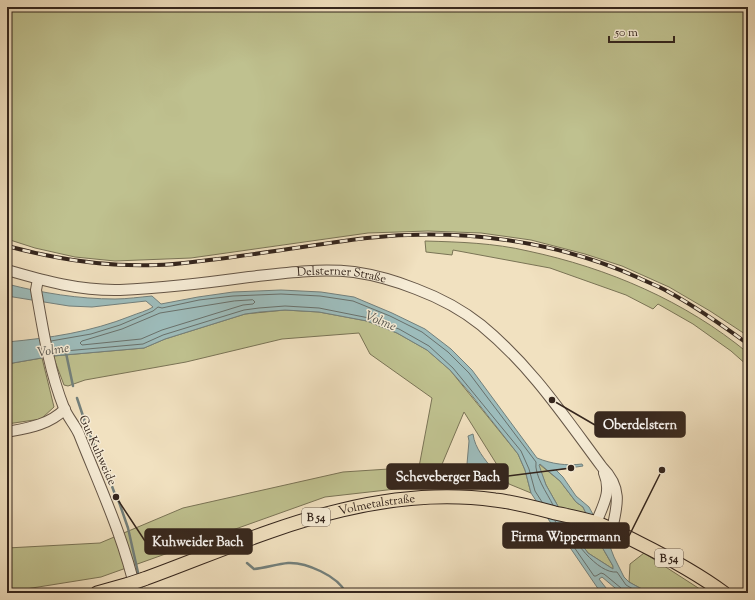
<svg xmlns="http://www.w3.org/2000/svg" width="755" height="600" font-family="'Sorts Mill Goudy',serif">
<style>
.green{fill:#bfc18f;stroke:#7a7456}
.water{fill:#9dbcbb;stroke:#73807c;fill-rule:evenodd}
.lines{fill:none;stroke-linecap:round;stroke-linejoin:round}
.shore{stroke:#69716c;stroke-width:1}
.stream{stroke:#73807c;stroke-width:2.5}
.minor-casing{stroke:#645546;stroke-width:12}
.major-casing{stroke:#35261d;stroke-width:15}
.minor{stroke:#f6ecd6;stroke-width:10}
.major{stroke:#f1e1c0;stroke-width:13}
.rail-casing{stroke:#35261d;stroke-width:4}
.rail{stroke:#f6ecd6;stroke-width:2.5;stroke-dasharray:8;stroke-linecap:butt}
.major-bridge-casing{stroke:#35261d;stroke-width:15;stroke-linecap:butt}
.major-bridge{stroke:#f1e1c0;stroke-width:13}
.labels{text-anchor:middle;stroke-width:3;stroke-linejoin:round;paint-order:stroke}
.shield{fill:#f6ecd6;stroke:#6f6154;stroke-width:1}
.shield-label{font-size:11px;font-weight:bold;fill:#35261d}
.street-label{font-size:12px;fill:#35261d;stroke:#f6ecd6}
.water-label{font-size:13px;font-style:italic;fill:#54534c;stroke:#f6ecd6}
.leader{fill:none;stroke:#35261d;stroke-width:1.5}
.callout-dot{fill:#35261d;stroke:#f6ecd6;stroke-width:1.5}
.callout{fill:#35261d;stroke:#35261d;stroke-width:1.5}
.callout-label{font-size:13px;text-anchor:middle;font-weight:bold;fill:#fff}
</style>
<rect width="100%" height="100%" fill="#f1e1c0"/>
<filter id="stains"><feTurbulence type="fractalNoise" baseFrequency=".005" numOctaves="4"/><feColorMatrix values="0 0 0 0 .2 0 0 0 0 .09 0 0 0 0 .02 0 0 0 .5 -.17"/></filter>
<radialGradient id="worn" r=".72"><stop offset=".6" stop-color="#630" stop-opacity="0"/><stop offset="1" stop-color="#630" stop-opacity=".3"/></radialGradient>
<g class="green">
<path d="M7,7H748V336L710,311L669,287L622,266L585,254L531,240L481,233L428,231L368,233L191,258L115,261L75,257L35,248L7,239V170L9,146L7,142Z"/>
<path d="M425,241C460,242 494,243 528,251C608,268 685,301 748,353V366L731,351L693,324L658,304L653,309L626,295L550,268L453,250L452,255L426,252Z"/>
<path d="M285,310L319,312L367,321L397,333L427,350L450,370L518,454L525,470L531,493L509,484L464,412L440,469L431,485L325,497L101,577L7,592V548L100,543L183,508L343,472L419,467L432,398L370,354L359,333L282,339L186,362L85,380L68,386L64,385L53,356L144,348L165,339L245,314Z"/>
<path d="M42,358L54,407L41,419L7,424V364Z"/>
<path d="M539,464L560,481L576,502L583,507L602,547L613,566V569L588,553L572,531L546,485L538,465Z"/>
<path d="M644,553L706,593H649L629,582L630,564Z"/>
</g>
<g class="water">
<path d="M7,284C42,293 79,299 115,299C127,299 140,297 152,296L161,304L198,297L233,292L281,290L321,292L354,297L392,313L425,329L451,349L472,370L537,458C552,464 566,466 582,464L583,466L556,470L563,477L576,496L589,507L609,544L614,557L624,577L629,582L649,593H621L602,577L599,579L610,593H601L571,549L562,540L531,493L525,470L518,454L470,393L450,370L427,350L397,333L367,321L319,312L285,310L260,312L245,314L165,339L144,348L53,356L7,364V342C50,338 91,332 131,316C138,313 147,311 153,307L146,301L92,307L69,306L7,296ZM540,464L560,481L576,502L583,507L602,547L613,566V569L588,553L572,531L546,485L539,465Z"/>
<path d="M473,434C475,449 485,459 493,470L490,472L470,466L467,464L469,441L468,436Z"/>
</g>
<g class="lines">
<g class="shore">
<path d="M253,300L255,302L253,304L243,305L162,330L141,339L82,345L80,343L82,341L122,329L160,313L234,301Z"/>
<path d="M51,341L91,334L120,325L153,311L158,307L162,308L199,300L233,296L281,294L320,296L353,301L390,316L422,332L448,352L469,373L536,462C534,475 547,493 553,505"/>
<path d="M54,352L143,344L163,335L244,310L259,308L285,306L319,308L369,318L399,329L429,346L453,368L521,451L529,469L535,491L542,502"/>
<path d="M555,521L565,537L574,547L594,576H596L601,573L604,574L621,588L623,593"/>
<path d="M563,522C572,538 597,574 617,572L626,585L640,593"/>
</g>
<g class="stream">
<path d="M66,353L73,386"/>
<path d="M77,398L87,428L105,472L110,481L116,497L119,502L128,528L139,577"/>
<path d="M247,563L254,569C265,568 277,564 288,563C306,562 338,576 346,593"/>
<path d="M141,584L143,593"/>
</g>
<g class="minor-casing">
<g id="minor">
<path id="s1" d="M7,270C45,281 80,291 120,290C163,288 206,283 249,277C284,273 319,268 354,272C375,275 396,281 416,289C440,298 461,309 481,325C531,366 564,416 602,467C622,487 618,504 612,529"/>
<path d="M38,279L36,290C43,330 49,370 64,408C67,416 75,425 79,434C100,487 124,538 136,593"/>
<path d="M7,432C28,428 49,425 65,409"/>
<path d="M596,523C603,505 612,492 604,473"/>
</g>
</g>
<g class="major-casing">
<g id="major">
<path id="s2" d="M144,579C210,555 274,526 342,510C392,498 444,493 495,500C515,502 536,508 555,513C569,516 584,519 597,523C612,529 625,536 639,543C669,558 697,573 724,593"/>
<path d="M97,593L129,584"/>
</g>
</g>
<use href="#minor" class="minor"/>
<use href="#major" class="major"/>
<g class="rail-casing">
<path id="rail" d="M7,246C55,259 106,267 156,265C177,265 197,261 218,259C267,253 317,244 367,238C459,228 555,240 639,278C649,283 658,286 667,291C696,307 722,325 748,344"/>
</g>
<use href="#rail" class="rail"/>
<g class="major-bridge-casing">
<path id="major-bridge" d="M129,584L144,579"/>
</g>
<use href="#major-bridge" class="major-bridge"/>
</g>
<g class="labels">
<g class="shield">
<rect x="302" y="508" width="28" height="18" rx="3"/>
<rect x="655" y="549" width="28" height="18" rx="3"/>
</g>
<g class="shield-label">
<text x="316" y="521">B 54</text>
<text x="669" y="562">B 54</text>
</g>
<g class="street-label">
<text dy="4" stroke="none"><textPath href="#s1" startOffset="338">Delsterner Straße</textPath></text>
<text transform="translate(98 450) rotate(66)" y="4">Gut Kuhweide</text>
<text dy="4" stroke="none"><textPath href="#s2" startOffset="245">Volmetalstraße</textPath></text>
</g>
<g class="water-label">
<text transform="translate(381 320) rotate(22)" y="5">Volme</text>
<text transform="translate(53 349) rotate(-9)" y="5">Volme</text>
</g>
</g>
<path class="leader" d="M552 400L595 425M571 468L508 476M662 470L629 536M116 497L145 541"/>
<g class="callout-dot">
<circle cx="552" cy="400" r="4"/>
<circle cx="571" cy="468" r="4"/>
<circle cx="662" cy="470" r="4"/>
<circle cx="116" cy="497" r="4"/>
</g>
<g class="callout">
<rect x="595" y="412" width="90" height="25" rx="4"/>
<rect x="387" y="464" width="121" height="25" rx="4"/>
<rect x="503" y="523" width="126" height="25" rx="4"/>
<rect x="145" y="529" width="107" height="25" rx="4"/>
</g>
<g class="callout-label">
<text x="640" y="429">Oberdelstern</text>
<text x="448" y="481">Scheveberger Bach</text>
<text x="566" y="541">Firma Wippermann</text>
<text x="198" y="546">Kuhweider Bach</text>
</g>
<rect width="755" height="600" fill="none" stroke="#f1e1c0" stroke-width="24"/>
<rect x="8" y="8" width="739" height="584" fill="none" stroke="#35261d" stroke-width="2"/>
<rect x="12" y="12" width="731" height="576" fill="none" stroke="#35261d"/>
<path d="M609 36v6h65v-6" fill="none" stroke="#35261d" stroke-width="2"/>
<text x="615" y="36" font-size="12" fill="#35261d" stroke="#f6ecd6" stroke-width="3" paint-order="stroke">50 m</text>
<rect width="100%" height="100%" filter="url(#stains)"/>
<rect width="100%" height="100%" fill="url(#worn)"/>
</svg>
